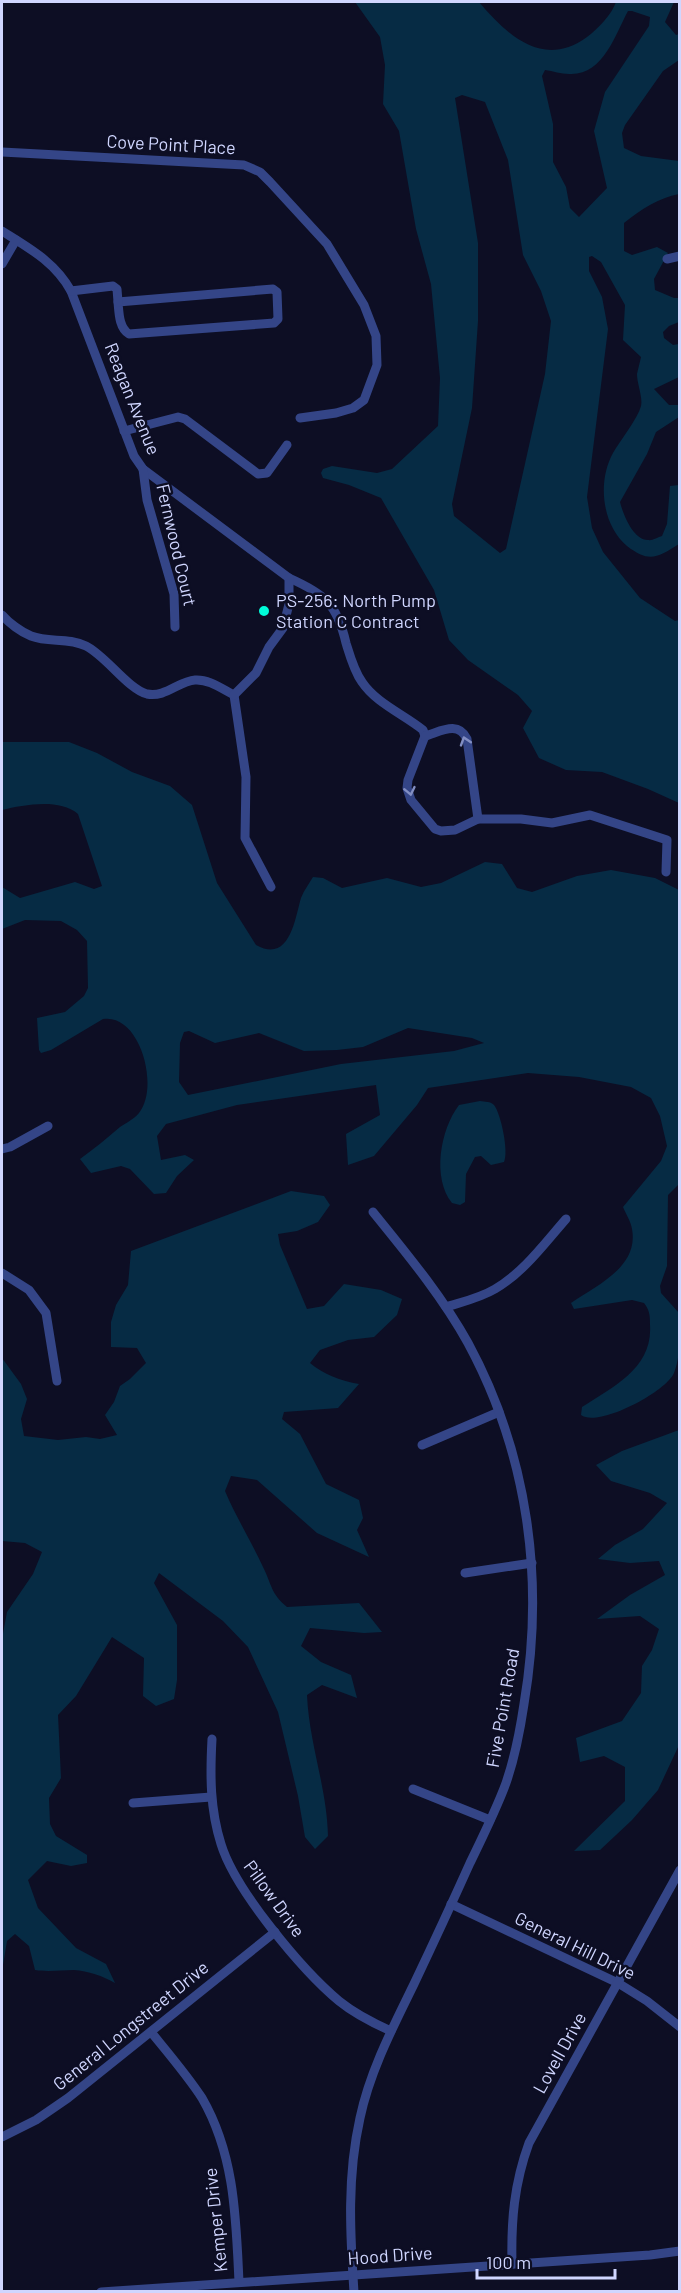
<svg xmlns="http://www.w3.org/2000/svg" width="681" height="2293" font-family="Barlow,sans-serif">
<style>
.water{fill:#062b44;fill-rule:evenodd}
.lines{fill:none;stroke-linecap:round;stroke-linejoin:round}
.street{stroke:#344587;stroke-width:9}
.oneway{stroke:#828ec3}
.poi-dot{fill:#00fbd8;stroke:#0d0e24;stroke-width:2}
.labels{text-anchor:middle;stroke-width:5;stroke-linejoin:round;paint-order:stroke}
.street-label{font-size:18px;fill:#d0d6ff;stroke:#0d0e24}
.poi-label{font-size:18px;fill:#d0d6ff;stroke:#0d0e24;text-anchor:start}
</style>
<rect width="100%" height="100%" fill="#0d0e24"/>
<g class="water">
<path d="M355,2H479C508,36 543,69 587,37C598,29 612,14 616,2H674L665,22L676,35L679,34V60L663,71L625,125L622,133L624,148L641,156L679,161V194C659,198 641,209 624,223V251L632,255L657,247L668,253L654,279L655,290L674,298H679V322L669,326L663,332L664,338L673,345L679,344V377L654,389L669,405H679V417L656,432L647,454L620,502C623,514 633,540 648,540C652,541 658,537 662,536L667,524L670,486L679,485V544C657,558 649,563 627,546C602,525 597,482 613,453C620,441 638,418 641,406C643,397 637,384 637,374C638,369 640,362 641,357L623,340L625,305L601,262L592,256L589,257V271L602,297L608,329L587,497L592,528L603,552L640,598L675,621L679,620V803L648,789L602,772L566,770L539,758L523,728L532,711L518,695L468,660L449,640L434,590L381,498L349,485L323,478L321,473L323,469L332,466L377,473L392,469L438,426L440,378L431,284L416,229L399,131L383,104L385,65L380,37ZM628,11H632L650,17L649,26L605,92L594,131L607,188L579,217L570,208L566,187L553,162V124L542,76L545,70C553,71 561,74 569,74C603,76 615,35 628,11ZM462,95L485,102L508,160L523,255L541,291L551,321L545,374L506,549L500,553L454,516L452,504L472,408L478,321V243L455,98Z"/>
<path d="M2,742H69L97,753L132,772L170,786L192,805L217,883L256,945C290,964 295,918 301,898C304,890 309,884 313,877L323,878L342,888L387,878L421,887L441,883L485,862L502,864L517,888L532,892L577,876L611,870L655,878L679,890L680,1183L668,1195L667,1266L660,1286L661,1293L679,1313C680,1332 681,1355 674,1373C666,1392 598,1428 581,1415L582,1407C613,1387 653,1368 650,1325C650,1316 650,1311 644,1303L632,1300L574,1309L571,1303C597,1285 639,1267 632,1229C631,1222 626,1214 623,1207L661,1161L667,1146L660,1116L651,1098L631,1087L579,1077L528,1073L428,1088L417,1105L374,1156L348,1165L346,1134L380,1115L376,1085L237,1105L166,1124L157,1136L161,1160L185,1155L194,1160L177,1176L166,1193L154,1194L130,1169L121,1166L91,1173L80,1159C94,1149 107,1138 120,1127C126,1123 134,1119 139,1113C160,1087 140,1013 103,1019L51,1050L41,1053L39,1050L37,1018L65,1012L84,996L88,988L87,941L77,930L61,921L25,920L2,929V887L20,898L75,882L94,889L102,886L78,814C59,798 24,805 2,810ZM408,1028L472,1038L484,1043L454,1051L341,1064L188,1095L179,1082L180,1043L184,1032L189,1031L215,1043L259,1033L304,1051L337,1050L363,1047Z"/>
<path d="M480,1101C485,1102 490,1101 494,1105C501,1114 509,1152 504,1162L491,1165L481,1156L475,1157L466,1174L465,1202L460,1205L452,1203C432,1178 440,1130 459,1105Z"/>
<path d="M291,1191L324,1196L330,1205L318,1222L297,1231L278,1234L280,1245L307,1309L324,1306L344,1284L381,1290L402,1299L397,1315L374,1337L348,1340L320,1350L310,1363C323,1374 341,1381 359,1384L338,1408L284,1412L282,1419L300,1434L326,1484L359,1500L363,1518L357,1530L369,1557L317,1533L257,1480L231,1476L225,1491C236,1517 251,1541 263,1567C272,1585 271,1594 287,1607L359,1603L382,1632L364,1633L310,1628L301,1646L321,1662L351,1675L357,1698L322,1685L307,1695C309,1743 327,1788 328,1836L315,1849L305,1837L298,1796L278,1712L248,1647L223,1621L159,1573L154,1583L177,1625V1680L174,1699L156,1706L143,1696L144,1658L112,1637L76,1696L58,1715L61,1778L49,1798L50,1824L56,1836L87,1855V1863L71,1866L47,1861L28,1880L38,1908L76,1948L106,1964L115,1983C103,1976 88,1971 74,1970C60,1970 49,1972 35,1970L29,1946L15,1934L7,1941L2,1971V1639L7,1612L33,1574L42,1552L25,1543L2,1541V1358L21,1384L27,1399L21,1419L24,1436L58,1440L86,1437L100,1439L117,1435L105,1415L114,1402L120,1386L130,1379L146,1363L137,1348L111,1347V1322L116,1305L128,1285L131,1251Z"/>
<path d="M679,1430V1745L658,1790L632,1820L600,1850L574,1851L625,1801V1767L604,1756L580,1762L576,1738L622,1721L641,1693L642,1666L652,1650L659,1629L640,1616L597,1619L630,1595L665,1575L659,1561L630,1563L598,1559L615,1545L643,1529L667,1503L650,1493L611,1481L596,1465L622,1451Z"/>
</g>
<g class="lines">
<g class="street">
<path d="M2,152L244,165L260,172L270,182L327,244L364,305L376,336L377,365L364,400L353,408L336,413L300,418"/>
<path d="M2,231C29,248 55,262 71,291L134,456L143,469L289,578C325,594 337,604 346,643C350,656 354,671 362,682C376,703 403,714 423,730L425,736"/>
<path d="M667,259L680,256"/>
<path d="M2,264L16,240"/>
<path d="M273,289L277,292L278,319L274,323L129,334C119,328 119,313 118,302Z"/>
<path d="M71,291L113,286L117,289L118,302"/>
<path d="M124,431L178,417L185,419L258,474L267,473L287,445"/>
<path d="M143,469L147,500L174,594L175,627"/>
<path d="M2,615C9,623 21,632 31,636C49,643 68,637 86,646C106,656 128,689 147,694C165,698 179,681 195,680C209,679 222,689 234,695"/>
<path d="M234,695L246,777L245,838L271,887"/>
<path d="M234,695L256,673L269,647L283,628L289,604V578"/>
<path d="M425,736L408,780L407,788L411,800L435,829L441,831L455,830L478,819H521L552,823L590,815L667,840L666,872"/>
<path d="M425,736C440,732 458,720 467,739L478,819"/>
<path d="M2,1149L10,1147L48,1126"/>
<path d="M2,1273L29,1290L46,1313L57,1381"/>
<path d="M446,1307C462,1302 480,1298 495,1289C524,1272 544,1244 566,1219"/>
<path d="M422,1445L499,1412"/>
<path d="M465,1573L532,1563"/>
<path d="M212,1739C210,1776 210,1809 221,1844C235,1890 302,1970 339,2001C355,2014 373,2023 391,2031"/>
<path d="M413,1789L490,1820"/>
<path d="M133,1803L211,1797"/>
<path d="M451,1904L618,1983L647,2001L680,2027"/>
<path d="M151,2032C168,2053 187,2075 202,2098C235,2155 236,2219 239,2282"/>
<path d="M2,2137L36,2120L68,2098L275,1932"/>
<path d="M512,2264C511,2221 514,2184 529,2143L680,1870"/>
<path d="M101,2292L650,2255L680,2251"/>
<path d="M354,2292C350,2233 347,2176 360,2118C370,2071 393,2027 414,1984C433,1944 452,1903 470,1863C483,1836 496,1810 506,1783C515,1757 520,1731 524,1704C545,1580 528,1454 468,1343C442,1296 407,1254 373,1212"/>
</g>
</g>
<defs><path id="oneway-chevron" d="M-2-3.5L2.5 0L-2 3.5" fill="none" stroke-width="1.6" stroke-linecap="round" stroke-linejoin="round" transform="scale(1.5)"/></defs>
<g class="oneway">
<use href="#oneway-chevron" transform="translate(465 741) rotate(-108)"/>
<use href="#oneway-chevron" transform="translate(410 791) rotate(78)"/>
</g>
<circle class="poi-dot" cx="264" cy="611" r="6"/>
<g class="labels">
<g class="street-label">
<text transform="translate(171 145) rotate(3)" y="6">Cove Point Place</text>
<text transform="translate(132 399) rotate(68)" y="6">Reagan Avenue</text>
<text transform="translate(176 545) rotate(77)" y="6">Fernwood Court</text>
<text transform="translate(503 1708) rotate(-80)" y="6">Five Point Road</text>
<text transform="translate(274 1899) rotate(54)" y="6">Pillow Drive</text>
<text transform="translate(575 1946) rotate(26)" y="6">General Hill Drive</text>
<text transform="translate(131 2026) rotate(-39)" y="6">General Longstreet Drive</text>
<text transform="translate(560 2053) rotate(-61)" y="6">Lovell Drive</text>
<text transform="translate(216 2220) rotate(-96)" y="6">Kemper Drive</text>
<text transform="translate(390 2256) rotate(-4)" y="6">Hood Drive</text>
</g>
<g class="poi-label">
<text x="276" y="607">PS-256: North Pump<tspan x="276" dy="21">Station C Contract</tspan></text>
</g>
</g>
<rect width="681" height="2293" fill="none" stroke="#d0d6ff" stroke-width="6"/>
<path d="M477 2269v9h138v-9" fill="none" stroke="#d0d6ff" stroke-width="3"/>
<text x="486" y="2269" font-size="18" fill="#d0d6ff" stroke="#0d0e24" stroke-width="4.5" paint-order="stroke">100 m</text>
</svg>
